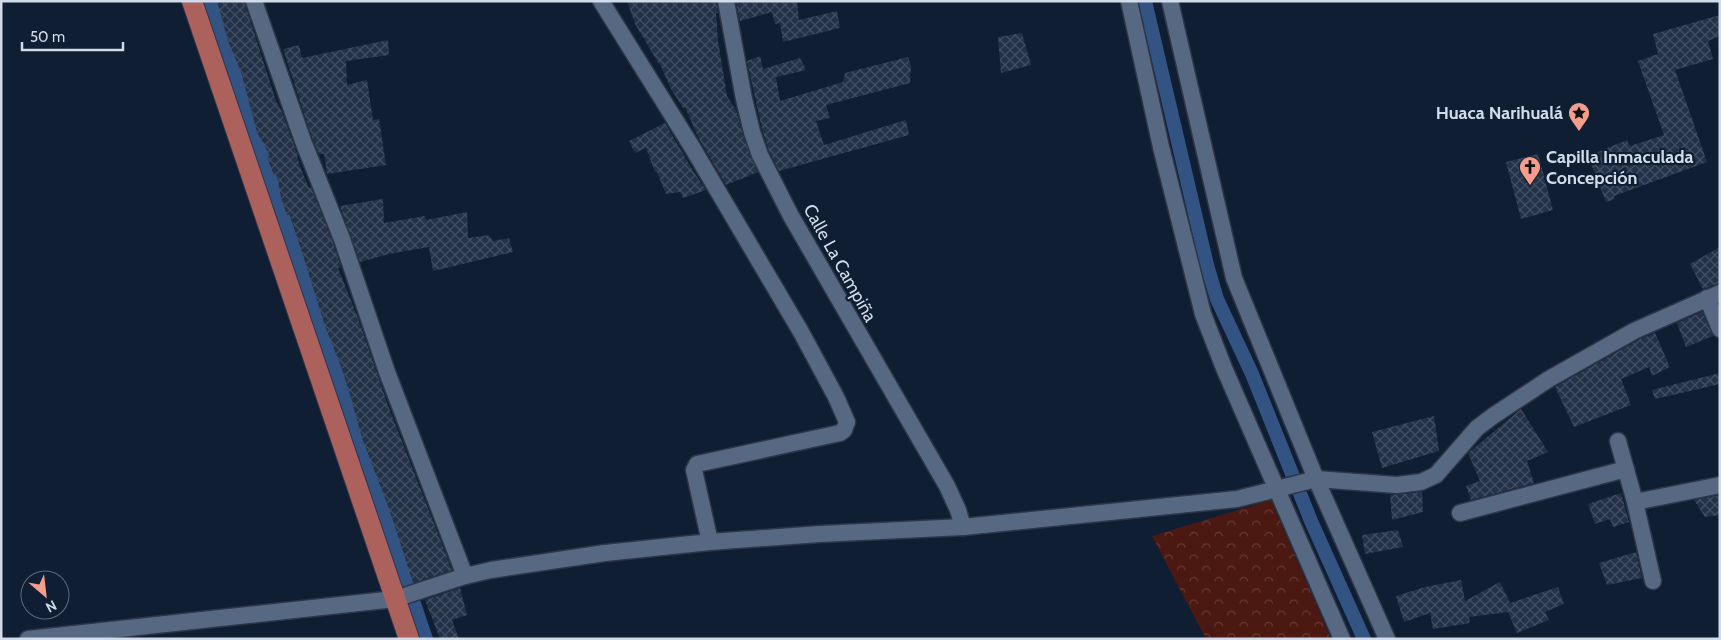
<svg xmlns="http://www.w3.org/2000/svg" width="1721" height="640" font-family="Cabin,sans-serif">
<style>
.forest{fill:url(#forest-crowns)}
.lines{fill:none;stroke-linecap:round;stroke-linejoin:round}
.canal{stroke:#335382;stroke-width:14}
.building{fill:url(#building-cross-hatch)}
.minor-casing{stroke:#2e3648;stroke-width:19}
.major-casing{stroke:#2e3648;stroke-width:22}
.minor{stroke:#576882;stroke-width:16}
.major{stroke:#ac615d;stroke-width:20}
.labels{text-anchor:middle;stroke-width:4.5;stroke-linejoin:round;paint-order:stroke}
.poi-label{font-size:18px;font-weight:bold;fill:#d1dbe9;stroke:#0f1e33;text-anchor:end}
.street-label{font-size:18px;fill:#d1dbe9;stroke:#0f1e33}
</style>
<defs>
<pattern id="forest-crowns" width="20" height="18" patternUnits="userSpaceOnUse" patternTransform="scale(1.25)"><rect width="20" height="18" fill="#4b1911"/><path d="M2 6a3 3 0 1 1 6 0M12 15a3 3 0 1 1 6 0" fill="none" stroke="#643a34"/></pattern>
<pattern id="building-cross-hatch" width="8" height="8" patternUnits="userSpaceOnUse" patternTransform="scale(1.25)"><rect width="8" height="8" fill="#233249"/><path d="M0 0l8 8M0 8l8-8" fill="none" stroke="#424f63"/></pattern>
</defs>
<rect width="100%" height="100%" fill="#0f1e33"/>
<path class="forest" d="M1271,500L1331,639H1206L1152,536Z"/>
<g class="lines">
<g class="canal">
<path d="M210,1L426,639"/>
<path d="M1145,1L1207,265L1217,299L1252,374L1311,521L1364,639"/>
</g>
</g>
<g class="building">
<path d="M217,1H244L276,101L282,112L298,156H297L301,169L309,188L311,187L333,242L341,267L338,268L358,318L389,408L452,570L413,583L391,514L362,438L345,377L325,326L290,214L287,215L281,198L277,176H274L267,157L270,156L257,132L241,72L228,41Z"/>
<path d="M627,1H716L718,13H716L718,41L727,96L736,110L743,135L758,172L726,185L698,137L685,107L683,108L671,89L660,64H659L635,24Z"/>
<path d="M736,1H797L799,20L837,11L840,28L783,42L780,23L775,24L772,12L740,21Z"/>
<path d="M1720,15V36L1708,41L1713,59L1675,70L1707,162L1614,196L1615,199L1606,202L1588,156L1627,140L1630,146L1664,135L1638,61L1658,54L1653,34Z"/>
<path d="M1022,33L1031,65L1001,73L998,37Z"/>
<path d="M388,40L389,55L346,61L347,85L367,80L373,120L379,119L386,165L327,174L324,154H319L312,138L283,49L299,45L302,58Z"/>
<path d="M760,56L763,69L800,58L806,70L776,77L780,101L843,82L845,73L908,57L911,66L910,83L826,105L830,118L816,121L824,145L906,120L909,135L779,171L769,151L762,129L747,61Z"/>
<path d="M665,123L695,174L706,190L683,198L680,192L666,194L657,172H655L646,148L635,153L629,141Z"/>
<path d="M1538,154L1553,210L1521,219L1506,162Z"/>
<path d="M383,199L384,223L425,216L426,220L467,212L468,238L489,235L493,241L509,238L513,252L433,271L429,247L389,254L360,262L340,206Z"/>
<path d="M1720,247V283L1703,289L1690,264Z"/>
<path d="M1702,312L1713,336L1686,347L1677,323Z"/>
<path d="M1655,333L1670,367L1652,376L1649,367L1621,379L1631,405L1574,427L1555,387L1638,340Z"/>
<path d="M1720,373V384L1655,399L1652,390Z"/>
<path d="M1521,409L1548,452L1527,461L1534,483L1471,500L1466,486L1480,481L1468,453Z"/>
<path d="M1434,416L1439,451L1382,468L1372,432Z"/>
<path d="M1422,492L1423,512L1392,520L1390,495Z"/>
<path d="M1621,493L1629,522L1613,527L1610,519L1595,524L1588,504Z"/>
<path d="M1720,495V515L1705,517L1694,500Z"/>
<path d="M1398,530L1403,547L1365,554L1362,535Z"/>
<path d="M1636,552L1642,578L1607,585L1599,563Z"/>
<path d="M1461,580L1465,601L1500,582L1510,603L1558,587L1564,604L1545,612L1549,620L1517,633L1508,612L1469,617L1470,623L1433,629L1430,613L1404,622L1396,596L1425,587Z"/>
<path d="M460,588L467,615L452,620L459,639H440L425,600Z"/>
</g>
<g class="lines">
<g class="minor-casing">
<g id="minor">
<path d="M254,1L303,141L342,239L387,372L465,576"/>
<path d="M601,1L692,147L801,332L836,397L847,422L844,430L840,433L697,464L694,470L710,542"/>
<path d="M726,1L744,99L752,132L760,155L791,216L947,486L958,510L963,527"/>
<path d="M1129,1L1161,147L1203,314L1224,368L1342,639"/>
<path d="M1170,1L1234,278L1316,479L1387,639"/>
<path d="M1707,298L1720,329"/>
<path d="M1618,441L1635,502L1653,581"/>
<path d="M1635,502L1720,485"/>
<path d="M1460,513L1626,469"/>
<path d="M28,639L395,599L465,576L491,570L605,553L710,542L820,534L963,527L1237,499L1316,479L1397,485L1421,482L1436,475L1477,428L1493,416L1549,379L1634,331L1720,293"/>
</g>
</g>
<g class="major-casing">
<path id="major" d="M192,1L409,639"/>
</g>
<use href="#minor" class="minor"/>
<use href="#major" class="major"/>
</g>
<defs>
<g id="sight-pin" transform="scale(1.125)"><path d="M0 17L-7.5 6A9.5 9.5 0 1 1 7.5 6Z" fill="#f49d8c" stroke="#0f1e33"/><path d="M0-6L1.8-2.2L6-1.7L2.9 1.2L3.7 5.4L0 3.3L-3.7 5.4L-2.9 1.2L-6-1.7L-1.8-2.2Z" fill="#111"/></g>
<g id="church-pin" transform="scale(1.125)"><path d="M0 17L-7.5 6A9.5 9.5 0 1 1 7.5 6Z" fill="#f49d8c" stroke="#0f1e33"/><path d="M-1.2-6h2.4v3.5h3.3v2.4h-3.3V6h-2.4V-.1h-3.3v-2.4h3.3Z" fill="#111"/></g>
</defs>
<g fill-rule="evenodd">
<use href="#sight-pin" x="1579" y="113"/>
<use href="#church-pin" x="1530" y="167"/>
</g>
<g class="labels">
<g class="poi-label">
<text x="1563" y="119">Huaca Narihualá</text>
<text x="1546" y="163" text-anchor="start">Capilla Inmaculada<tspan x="1546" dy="21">Concepción</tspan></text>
</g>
<g class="street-label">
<text transform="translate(840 263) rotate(61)" y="6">Calle La Campiña</text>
</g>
</g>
<rect width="1721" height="640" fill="none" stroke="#d1dbe9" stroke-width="5"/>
<g transform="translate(45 595) rotate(152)"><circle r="24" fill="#0f1e33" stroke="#5d6a7c"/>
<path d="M0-4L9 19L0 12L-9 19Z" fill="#f49d8c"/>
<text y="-8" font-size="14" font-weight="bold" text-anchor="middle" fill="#d1dbe9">N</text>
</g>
<path d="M22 42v8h101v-8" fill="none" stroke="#d1dbe9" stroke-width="2.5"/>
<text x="30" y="42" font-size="15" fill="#d1dbe9" stroke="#0f1e33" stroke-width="4" paint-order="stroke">50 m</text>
</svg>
